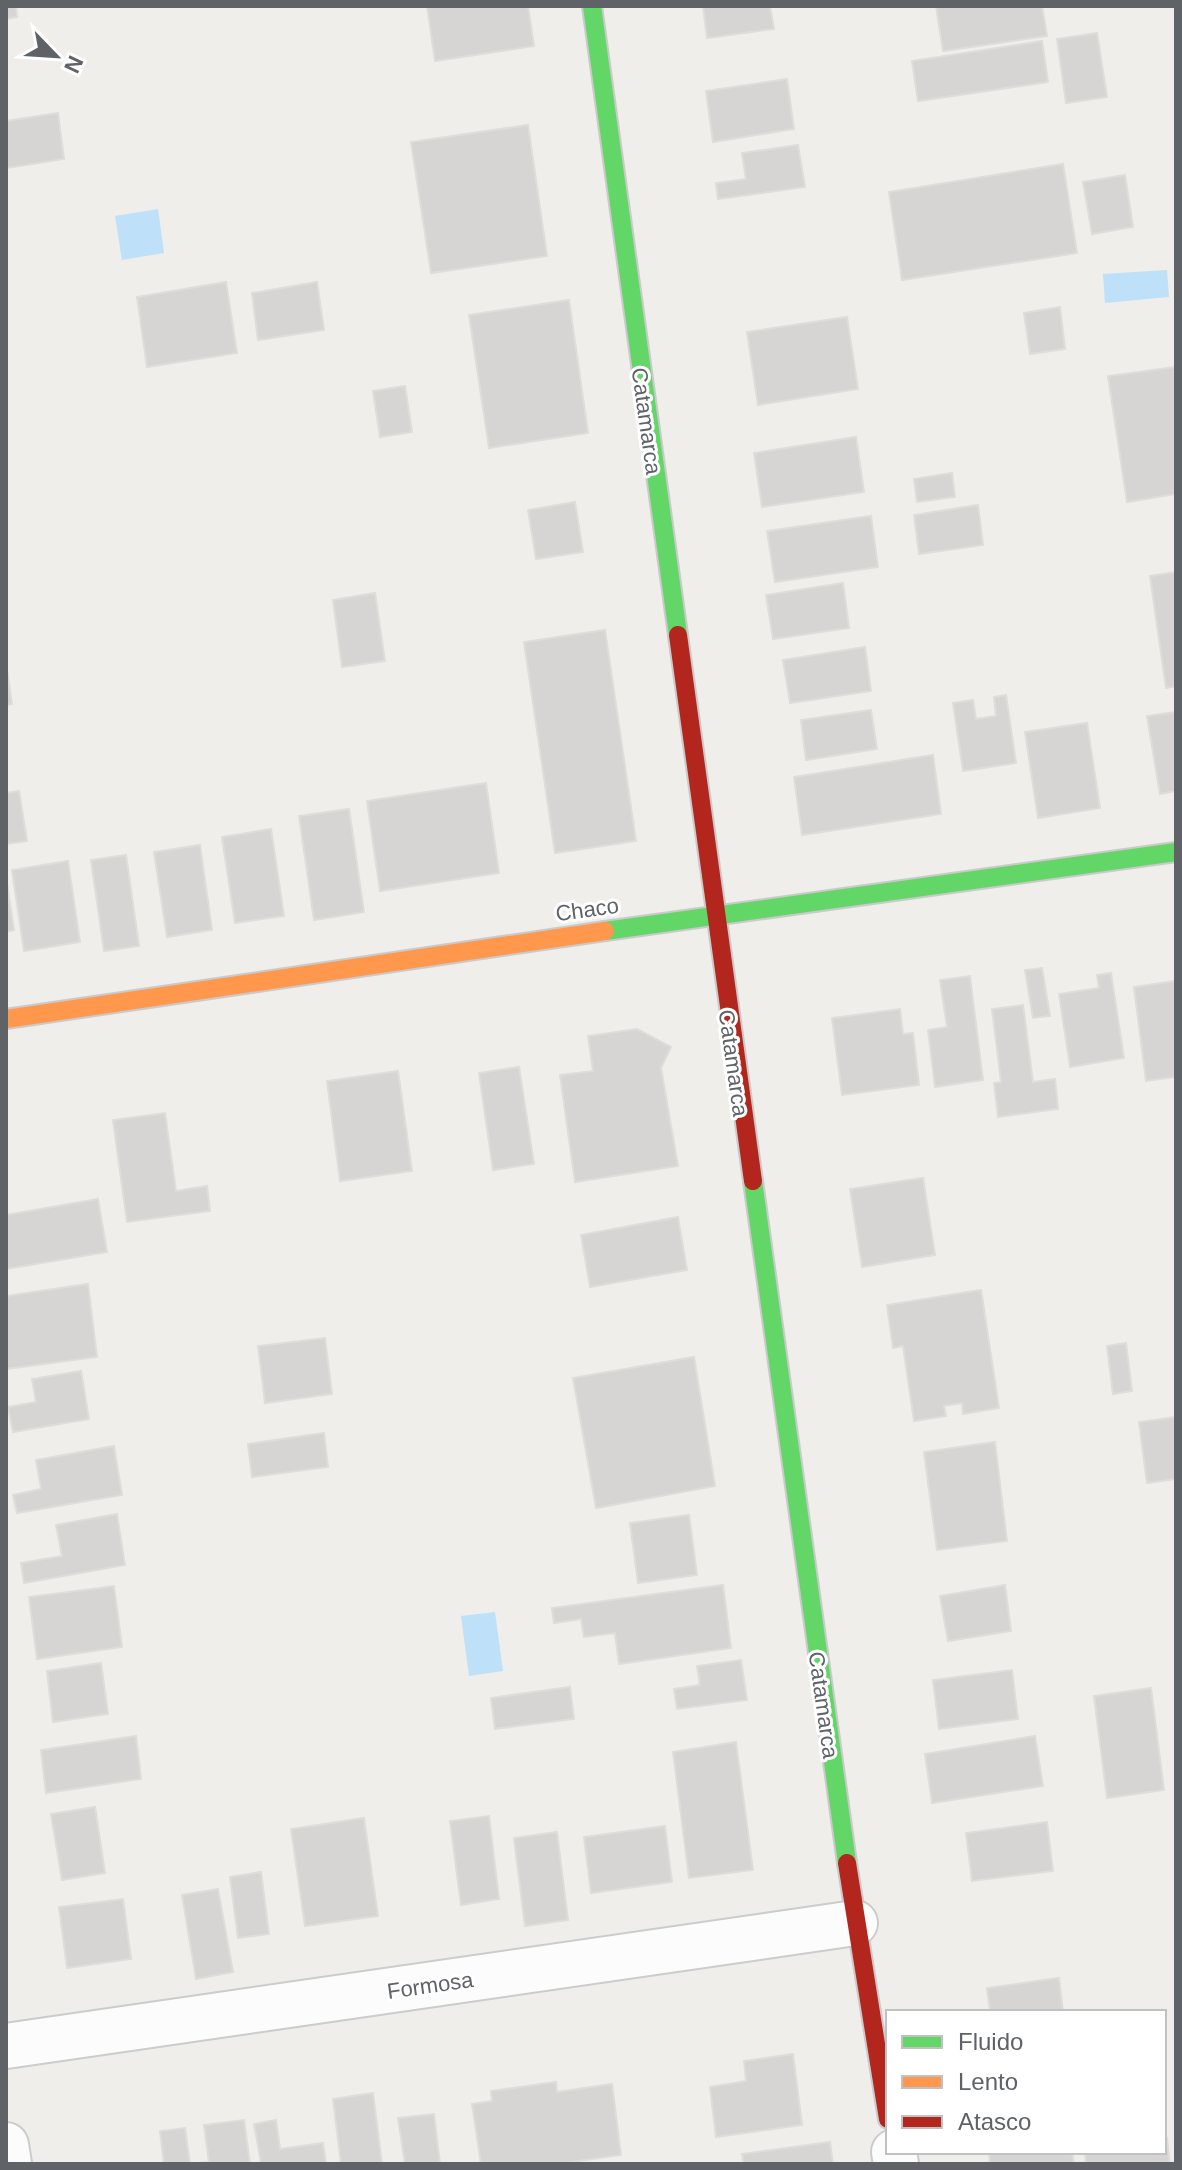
<svg xmlns="http://www.w3.org/2000/svg" width="1182" height="2170" font-family="Helvetica,sans-serif">
<style>
.water{fill:#bfe0f9}
.building{fill:#d6d5d3;stroke:#deddd9;stroke-width:2}
.lines{fill:none;stroke-linecap:round;stroke-linejoin:round}
.street-casing{stroke:#cbcccc;stroke-width:48}
.fast-casing{stroke:#cacacb;stroke-width:22}
.slow-casing{stroke:#cacacb;stroke-width:22}
.jam-casing{stroke:#cacacb;stroke-width:22}
.street{stroke:#fdfcfc;stroke-width:44}
.fast{stroke:#63d668;stroke-width:18}
.slow{stroke:#ff974d;stroke-width:18}
.jam{stroke:#b3261e;stroke-width:18}
.labels{text-anchor:middle;stroke-width:6;stroke-linejoin:round;paint-order:stroke}
.street-label{font-size:22px;fill:#5f6368;stroke:#fff}
</style>
<rect width="100%" height="100%" fill="#efeeea"/>
<g class="water">
<path d="M158,209L164,253L122,260L115,216Z"/>
<path d="M1167,270L1169,297L1105,303L1103,274Z"/>
<path d="M495,1612L503,1671L469,1676L461,1616Z"/>
</g>
<g class="building">
<path d="M6,6H16L17,17L6,19Z"/>
<path d="M427,6H528L534,46L435,61Z"/>
<path d="M703,6H770L774,29L707,38Z"/>
<path d="M936,6H1042L1047,36L943,51Z"/>
<path d="M1097,33L1107,97L1066,103L1057,39Z"/>
<path d="M1042,41L1048,82L918,101L912,61Z"/>
<path d="M787,79L794,129L713,142L706,91Z"/>
<path d="M58,113L64,159L6,168V121Z"/>
<path d="M528,125L547,256L431,273L411,142Z"/>
<path d="M798,145L805,187L718,199L716,183L746,179L742,153Z"/>
<path d="M1063,164L1077,253L902,280L889,192Z"/>
<path d="M1125,175L1133,227L1092,234L1083,182Z"/>
<path d="M226,282L237,353L147,367L137,297Z"/>
<path d="M317,282L324,330L258,340L252,293Z"/>
<path d="M569,300L588,433L489,448L469,315Z"/>
<path d="M1060,307L1065,349L1030,354L1024,313Z"/>
<path d="M847,317L858,389L758,405L747,332Z"/>
<path d="M1176,367V494L1127,502L1108,376Z"/>
<path d="M405,386L412,432L380,437L373,391Z"/>
<path d="M856,437L864,492L762,507L754,453Z"/>
<path d="M952,473L955,497L917,502L914,479Z"/>
<path d="M575,502L583,552L536,559L528,510Z"/>
<path d="M978,505L983,545L919,554L914,515Z"/>
<path d="M871,516L878,567L775,582L767,531Z"/>
<path d="M1176,572V686L1166,688L1150,576Z"/>
<path d="M843,583L849,628L773,639L766,595Z"/>
<path d="M375,593L385,661L342,667L333,600Z"/>
<path d="M605,630L636,841L555,853L524,642Z"/>
<path d="M865,647L871,691L790,703L783,660Z"/>
<path d="M6,663L12,704L6,705Z"/>
<path d="M1006,695L1016,763L963,771L953,703L973,700L976,719L996,716L994,697Z"/>
<path d="M871,710L877,749L806,760L801,720Z"/>
<path d="M1176,712V791L1160,794L1147,716Z"/>
<path d="M1087,723L1100,808L1038,818L1025,732Z"/>
<path d="M933,755L941,814L802,835L794,777Z"/>
<path d="M486,783L499,873L380,891L367,801Z"/>
<path d="M19,791L27,841L6,844V793Z"/>
<path d="M349,809L364,912L314,920L299,816Z"/>
<path d="M271,829L284,916L235,923L222,837Z"/>
<path d="M200,845L212,930L167,937L154,852Z"/>
<path d="M126,855L139,946L104,951L91,860Z"/>
<path d="M68,861L80,942L24,951L12,870Z"/>
<path d="M6,877L14,930L6,932Z"/>
<path d="M1042,968L1050,1016L1033,1018L1025,970Z"/>
<path d="M1111,973L1124,1058L1070,1067L1059,994L1099,988L1097,975Z"/>
<path d="M970,976L983,1080L935,1087L928,1030L947,1027L940,980Z"/>
<path d="M1175,981L1176,1077L1146,1081L1134,987Z"/>
<path d="M1023,1005L1033,1082L1055,1079L1058,1109L998,1117L994,1083L1001,1082L992,1009Z"/>
<path d="M900,1009L903,1034L913,1033L919,1085L842,1095L832,1018Z"/>
<path d="M637,1029L671,1047L661,1068L678,1166L575,1182L560,1075L593,1071L588,1036Z"/>
<path d="M519,1067L534,1164L493,1170L479,1073Z"/>
<path d="M398,1071L412,1171L340,1181L327,1081Z"/>
<path d="M165,1113L176,1191L207,1186L210,1211L127,1222L113,1120Z"/>
<path d="M923,1178L935,1255L862,1267L850,1189Z"/>
<path d="M98,1199L107,1252L6,1269V1215Z"/>
<path d="M678,1217L687,1270L590,1287L581,1235Z"/>
<path d="M88,1284L97,1357L6,1369V1296Z"/>
<path d="M981,1290L999,1408L963,1414L962,1403L944,1406L946,1416L914,1421L903,1346L893,1348L887,1305Z"/>
<path d="M325,1338L332,1394L265,1403L258,1346Z"/>
<path d="M1126,1343L1132,1391L1113,1394L1107,1346Z"/>
<path d="M694,1357L715,1486L596,1508L573,1378Z"/>
<path d="M81,1371L89,1419L13,1432L8,1407L36,1402L32,1379Z"/>
<path d="M1176,1417V1479L1147,1483L1139,1422Z"/>
<path d="M324,1433L328,1467L252,1477L248,1444Z"/>
<path d="M995,1442L1007,1541L937,1550L924,1452Z"/>
<path d="M114,1446L122,1495L17,1513L13,1495L41,1489L36,1460Z"/>
<path d="M117,1514L125,1565L24,1583L21,1563L62,1556L56,1525Z"/>
<path d="M689,1515L697,1575L638,1583L630,1523Z"/>
<path d="M723,1585L731,1648L619,1664L615,1633L584,1637L581,1619L554,1623L552,1608Z"/>
<path d="M1005,1585L1011,1631L948,1641L940,1596Z"/>
<path d="M114,1586L122,1647L37,1659L29,1597Z"/>
<path d="M741,1660L747,1700L677,1709L674,1689L700,1685L697,1666Z"/>
<path d="M101,1663L108,1714L53,1722L47,1671Z"/>
<path d="M1012,1670L1018,1719L939,1729L933,1680Z"/>
<path d="M570,1687L574,1719L495,1729L491,1698Z"/>
<path d="M1151,1688L1164,1790L1107,1798L1094,1696Z"/>
<path d="M136,1736L141,1779L46,1793L41,1750Z"/>
<path d="M1035,1736L1043,1786L932,1803L925,1754Z"/>
<path d="M736,1742L753,1870L689,1878L673,1752Z"/>
<path d="M95,1807L105,1873L62,1880L51,1814Z"/>
<path d="M489,1816L499,1899L461,1905L450,1821Z"/>
<path d="M364,1818L378,1916L305,1926L291,1829Z"/>
<path d="M1047,1822L1053,1871L972,1881L966,1833Z"/>
<path d="M665,1826L672,1882L591,1893L584,1837Z"/>
<path d="M557,1832L568,1920L525,1926L514,1838Z"/>
<path d="M261,1872L269,1934L238,1938L230,1877Z"/>
<path d="M218,1889L233,1972L196,1979L182,1895Z"/>
<path d="M123,1899L131,1959L67,1968L59,1907Z"/>
<path d="M1059,1978L1063,2012H990L987,1988Z"/>
<path d="M793,2054L802,2125L716,2137L710,2087L746,2081L744,2061Z"/>
<path d="M556,2082L557,2092L612,2084L621,2155L557,2164H481L472,2104L492,2101L491,2091Z"/>
<path d="M373,2093L382,2164H341L333,2099Z"/>
<path d="M434,2114L440,2164H405L398,2118Z"/>
<path d="M244,2120L250,2164H164L160,2131L185,2128L190,2164L209,2162L204,2125Z"/>
<path d="M276,2120L280,2149L323,2143L326,2164L261,2163L254,2124Z"/>
<path d="M1164,2138H1167L1170,2164H1086L1085,2152H1164Z"/>
<path d="M830,2142L833,2164H744L742,2154Z"/>
<path d="M989,2152H1072L1074,2164H990Z"/>
</g>
<g class="lines">
<g class="street-casing">
<g id="street">
<path d="M6,2046L855,1923"/>
<path d="M6,2145L9,2164"/>
<path d="M894,2152L896,2164"/>
</g>
</g>
<g class="fast-casing">
<g id="fast">
<path d="M592,6L678,635"/>
<path d="M605,931L1176,852"/>
<path d="M753,1181L847,1863"/>
</g>
</g>
<g class="slow-casing">
<path id="slow" d="M6,1019L605,931"/>
</g>
<g class="jam-casing">
<g id="jam">
<path d="M678,635L753,1181"/>
<path d="M847,1863L888,2119"/>
</g>
</g>
<use href="#street" class="street"/>
<use href="#fast" class="fast"/>
<use href="#slow" class="slow"/>
<use href="#jam" class="jam"/>
</g>
<g class="labels">
<g class="street-label">
<text transform="translate(647 421) rotate(82)" y="8">Catamarca</text>
<text transform="translate(587 909) rotate(-8)" y="8">Chaco</text>
<text transform="translate(734 1063) rotate(82)" y="8">Catamarca</text>
<text transform="translate(824 1705) rotate(82)" y="8">Catamarca</text>
<text transform="translate(430 1985) rotate(-8)" y="8">Formosa</text>
</g>
</g>
<rect width="1182" height="2170" fill="none" stroke="#5f6368" stroke-width="16"/>
<rect x="886" y="2010" width="280" height="144" fill="#ffffff" stroke="#bfc1c3" stroke-width="2"/>
<rect x="902" y="2036" width="40" height="12" fill="#63d668" stroke="#bfc1c3" stroke-width="2"/>
<text x="958" y="2050" font-size="24" fill="#5f6368">Fluido</text>
<rect x="902" y="2076" width="40" height="12" fill="#ff974d" stroke="#bfc1c3" stroke-width="2"/>
<text x="958" y="2090" font-size="24" fill="#5f6368">Lento</text>
<rect x="902" y="2116" width="40" height="12" fill="#b3261e" stroke="#bfc1c3" stroke-width="2"/>
<text x="958" y="2130" font-size="24" fill="#5f6368">Atasco</text>
<g transform="translate(56 56) rotate(115)" stroke="#ffffff" stroke-width="6" paint-order="stroke">
<path d="M0-6L14 30L0 20L-14 30Z" fill="#5f6368"/>
<text y="-12" font-size="22" font-weight="bold" text-anchor="middle" fill="#5f6368">N</text>
</g>
</svg>
